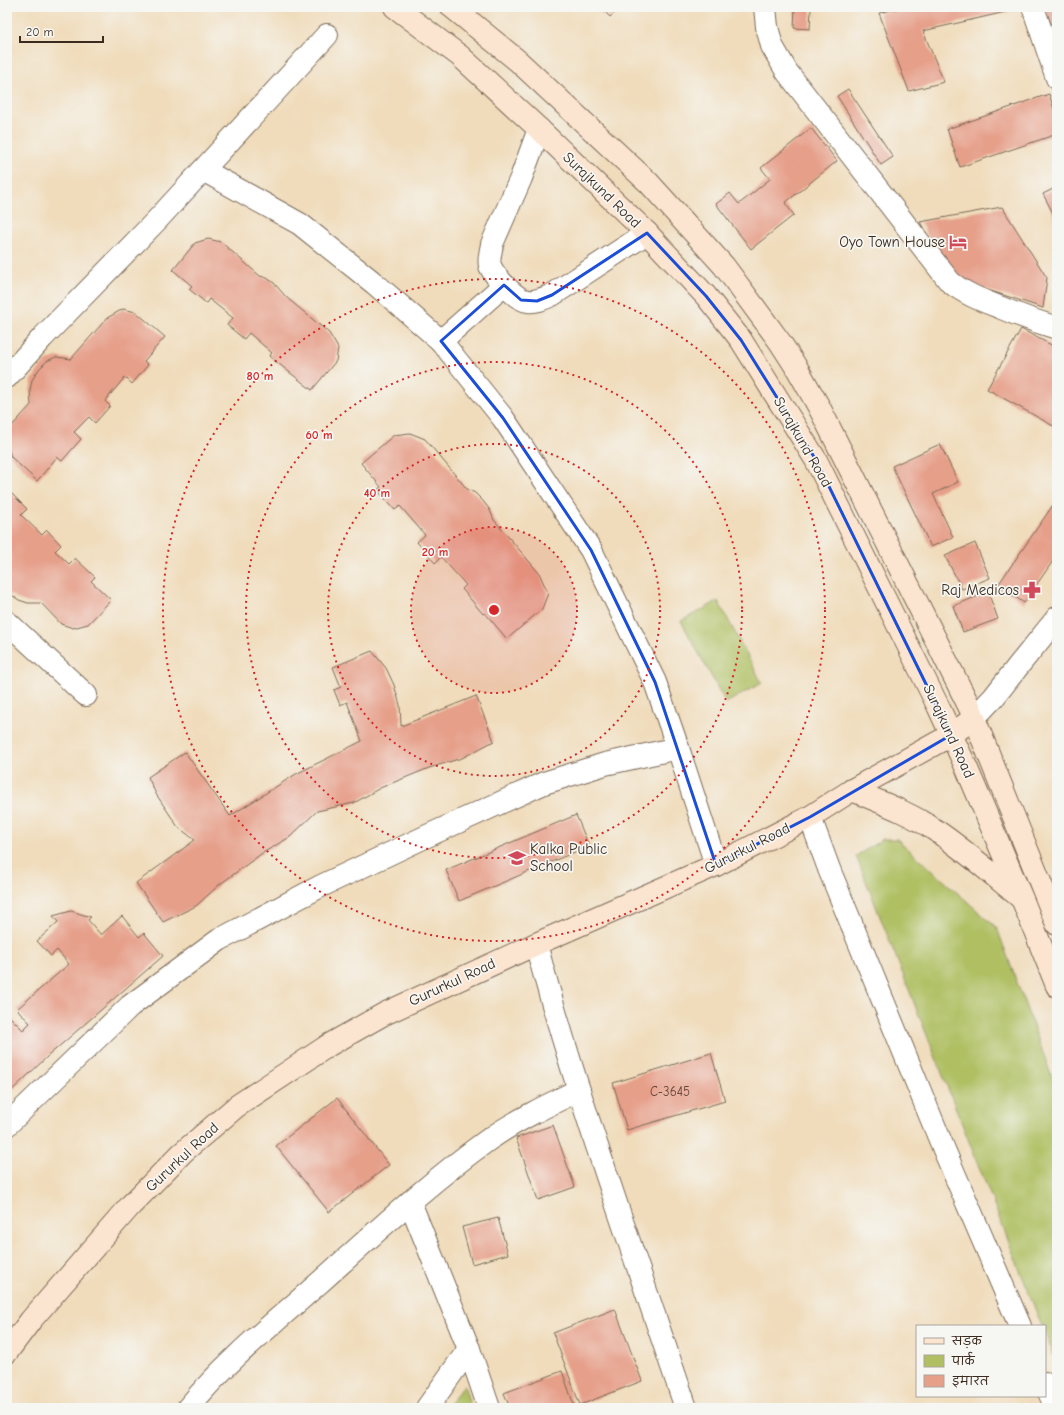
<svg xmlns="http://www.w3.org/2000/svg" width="1064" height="1415" font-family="'Comic Neue','Playpen Sans Deva',sans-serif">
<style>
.green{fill:#afbf62;stroke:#757440}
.building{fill:#e69f89}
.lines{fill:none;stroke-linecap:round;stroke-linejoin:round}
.street-casing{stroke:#7a6855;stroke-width:24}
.secondary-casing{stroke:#7a6855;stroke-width:24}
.street{stroke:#fff;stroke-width:22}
.secondary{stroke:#fce5d0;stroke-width:22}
.marked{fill:none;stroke:#1d4ed8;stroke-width:3;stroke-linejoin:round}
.ring{fill:none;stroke:#d62828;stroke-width:2;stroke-dasharray:2 4}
.labels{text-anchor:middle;stroke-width:3.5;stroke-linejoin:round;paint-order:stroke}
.number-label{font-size:13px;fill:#664739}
.street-label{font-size:15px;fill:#3b2a1e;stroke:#f6f6f2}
.poi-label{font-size:15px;fill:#3b2a1e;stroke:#f6f6f2;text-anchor:end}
.centre{fill:#d62828;stroke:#f6f6f2;stroke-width:2}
.ring-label{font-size:12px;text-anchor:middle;font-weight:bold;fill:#d62828;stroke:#f6f6f2;stroke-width:3.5;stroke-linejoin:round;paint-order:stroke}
</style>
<rect width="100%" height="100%" fill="#f6f6f2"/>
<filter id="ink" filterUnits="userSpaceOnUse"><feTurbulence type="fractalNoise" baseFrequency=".025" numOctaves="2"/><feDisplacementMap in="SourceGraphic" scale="8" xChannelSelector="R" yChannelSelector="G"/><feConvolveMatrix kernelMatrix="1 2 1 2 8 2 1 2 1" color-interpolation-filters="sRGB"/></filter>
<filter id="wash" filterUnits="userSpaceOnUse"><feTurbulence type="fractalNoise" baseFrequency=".012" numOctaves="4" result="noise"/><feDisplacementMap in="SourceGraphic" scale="16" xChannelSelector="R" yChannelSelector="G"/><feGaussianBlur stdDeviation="0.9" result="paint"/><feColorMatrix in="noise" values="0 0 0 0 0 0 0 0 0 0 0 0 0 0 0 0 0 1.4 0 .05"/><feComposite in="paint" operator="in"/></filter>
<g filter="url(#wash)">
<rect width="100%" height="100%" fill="#f0dcbb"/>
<g class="green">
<path d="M718,601L762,683L726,703L681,621Z"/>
<path d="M883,839H897L997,928L1057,1091V1364L1045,1333V1326H1042L856,856Z"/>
<path d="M464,1385L471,1408H446Z"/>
</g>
<g id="blocks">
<g class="building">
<path d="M600,7H621L610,17Z"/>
<path d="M795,7H811L810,29L794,28Z"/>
<path d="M904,7H1023V8L923,31L944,82L909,91L879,13Z"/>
<path d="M1044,7H1057V37Z"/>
<path d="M848,89L893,157L881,165L837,96Z"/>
<path d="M1049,94L1057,118V134L960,167L947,129Z"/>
<path d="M811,128L837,161L785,203L794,215L751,249L716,204L730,193L739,204L770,179L761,168Z"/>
<path d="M1057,187V221L1043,194Z"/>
<path d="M1002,207L1047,278L1043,308L951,278L920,222Z"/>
<path d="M208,239L221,242L260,276L267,278L274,283L286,297L329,333L338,348L336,361L312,390L269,356L272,353L249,333L244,339L227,325L233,318L209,299L206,303L189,289L192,286L173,270L195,243Z"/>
<path d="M123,309L136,312L165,337L144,361L148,365L132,384L125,377L105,401L110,406L95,423L89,417L74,432L81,439L62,461L57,457L37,481L11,457L7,444L10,428L31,405L30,390L32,380L39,369L47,361L56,357L71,359L107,318Z"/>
<path d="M1021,329L1057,348V428L987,389Z"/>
<path d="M410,433L425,439L467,489L475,493L483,501L490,510L494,520L539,573L548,593L542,609L507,639L485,613L483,614L462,589L466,585L441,557L435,563L417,542L425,535L400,506L395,510L377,490L381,487L361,463L394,435Z"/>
<path d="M940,444L958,482L933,494L953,537L931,547L892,466Z"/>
<path d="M11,493L27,509L21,515L42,535L47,530L61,545L55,551L69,564L75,558L95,577L91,581L111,600L88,624L73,628L61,624L41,603H28L19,600L7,592V497Z"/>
<path d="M1053,505L1057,508V555L1024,603L998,585Z"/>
<path d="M975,543L990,578L962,589L945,556Z"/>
<path d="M988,592L998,619L963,632L953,606Z"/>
<path d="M372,651L386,668L394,685L400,705L401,726L476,696L494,741L462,758L429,768L380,788L354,803L317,811L290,837L261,854L219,885L196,906L163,922L136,883L195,840L178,827L156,794L148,777L185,752L230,816L296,774L362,741L347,702L340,705L334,690L341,687L333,667Z"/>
<path d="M576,815L589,846L459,901L446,870Z"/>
<path d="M71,911L91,917L88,920L101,935L122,916L139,937L144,933L163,956L48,1056L7,1095V1014L23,1030L30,1023L17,1009L69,964L57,950L51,956L37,941L58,922L53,916Z"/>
<path d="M711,1053L725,1101L627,1130L613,1083Z"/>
<path d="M337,1098L389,1165L329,1212L276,1146Z"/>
<path d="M553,1125L575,1187L538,1200L516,1138Z"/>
<path d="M498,1218L508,1254L472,1264L462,1227Z"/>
<path d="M615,1309L642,1381L580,1405L553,1333Z"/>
<path d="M562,1371L575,1408H510L504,1393Z"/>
</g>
</g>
</g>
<g filter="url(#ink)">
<use href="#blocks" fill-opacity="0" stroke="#7a6855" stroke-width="1"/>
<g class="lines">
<g class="street-casing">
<g id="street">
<path d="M765,7L767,27L772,46L787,72L950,282C965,294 981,300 999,307C1018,315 1037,322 1057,328"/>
<path d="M1033,7L1057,78"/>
<path d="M539,129L521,178L492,244C491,251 488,259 490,266C495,277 516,300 528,301C537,302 545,298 552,295L647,233"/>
<path d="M203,170L300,224L374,283L441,341L503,418L591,550L655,682L678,748L716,865"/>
<path d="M441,341L504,285"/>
<path d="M7,377L43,337L157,220L327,35"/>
<path d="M7,622L86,695"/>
<path d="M974,718L994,697L1019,665L1057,618"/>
<path d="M810,817L829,869L945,1152L1020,1326"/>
<path d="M536,944C578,1101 634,1254 686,1408"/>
<path d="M7,1125L130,1006L219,940L321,886L425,837L544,783L605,764L678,748"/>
<path d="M410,1202L469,1349L489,1408"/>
<path d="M1045,1383L1056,1408"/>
<path d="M188,1408C226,1361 274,1323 319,1283C374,1234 428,1183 488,1140C517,1120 548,1105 579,1090"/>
<path d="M427,1408L469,1349"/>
</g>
</g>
<g class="secondary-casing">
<g id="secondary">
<path d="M395,7L460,56L539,129L647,233L706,296L741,340L816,460L938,706L967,769L1023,901L1057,986"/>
<path d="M452,7L518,61L649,183L724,266L780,342L798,370L819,407L970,708L1057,924"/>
<path d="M852,790C880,802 910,813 935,830C965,850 993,875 1021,898"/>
<path d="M7,1352L31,1320L131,1205L182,1153L237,1106L329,1045L384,1014L536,944L716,865L810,817L852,790L951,735L974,718"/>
</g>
</g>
<use href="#street" class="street"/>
<use href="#secondary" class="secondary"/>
</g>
</g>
<path class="marked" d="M647,233L706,296L741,340L816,460L951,735L810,817L716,865L655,682L591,550L503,418L441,341L504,285L521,300L537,301L552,295Z"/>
<circle cx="494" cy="610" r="83" fill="#d62828" fill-opacity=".12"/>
<g class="ring">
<circle cx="494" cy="610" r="83"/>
<circle cx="494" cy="610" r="166"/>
<circle cx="494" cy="610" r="248"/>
<circle cx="494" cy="610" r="331"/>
</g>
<defs>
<g id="hotel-bare" transform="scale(1.38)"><path d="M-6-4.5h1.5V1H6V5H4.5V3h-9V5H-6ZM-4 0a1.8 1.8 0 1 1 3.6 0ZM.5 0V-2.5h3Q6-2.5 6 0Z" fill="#d1495b" stroke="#f6f6f2" stroke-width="2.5" paint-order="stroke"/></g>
<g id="pharmacy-bare" transform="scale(1.38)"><path d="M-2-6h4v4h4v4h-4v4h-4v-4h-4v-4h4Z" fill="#d1495b" stroke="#f6f6f2" stroke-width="2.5" paint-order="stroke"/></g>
<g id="school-bare" transform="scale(1.38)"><path d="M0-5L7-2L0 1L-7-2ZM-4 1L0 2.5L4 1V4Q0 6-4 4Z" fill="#d1495b" stroke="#f6f6f2" stroke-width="2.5" paint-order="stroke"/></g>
</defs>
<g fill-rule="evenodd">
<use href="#hotel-bare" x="958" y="242"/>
<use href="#pharmacy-bare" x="1032" y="590"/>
<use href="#school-bare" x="517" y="858"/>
</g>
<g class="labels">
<g class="number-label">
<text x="670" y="1096">C-3645</text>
</g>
<g class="street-label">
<text transform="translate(602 190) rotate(44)" y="5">Surajkund Road</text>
<text transform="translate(803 442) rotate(60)" y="5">Surajkund Road</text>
<text transform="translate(949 731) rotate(65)" y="5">Surajkund Road</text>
<text transform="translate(747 848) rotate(-27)" y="5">Gururkul Road</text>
<text transform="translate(452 982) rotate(-25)" y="5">Gururkul Road</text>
<text transform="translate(182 1157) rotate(-43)" y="5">Gururkul Road</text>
</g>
<g class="poi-label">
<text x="945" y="247">Oyo Town House</text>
<text x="1019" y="595">Raj Medicos</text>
<text x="530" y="854" text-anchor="start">Kalka Public<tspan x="530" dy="17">School</tspan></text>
</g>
</g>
<circle cx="494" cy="610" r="6" class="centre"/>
<g class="ring-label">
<text x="260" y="380">80 m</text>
<text x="319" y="439">60 m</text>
<text x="377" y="497">40 m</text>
<text x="435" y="556">20 m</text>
</g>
<rect width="1064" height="1415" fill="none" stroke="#f6f6f2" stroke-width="24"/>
<rect x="916" y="1325" width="130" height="72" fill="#f6f6f2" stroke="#aba49d"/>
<rect x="924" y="1338" width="20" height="6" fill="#fce5d0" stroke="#aba49d"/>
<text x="952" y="1345" font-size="12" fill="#3b2a1e">सड़क</text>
<rect x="924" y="1355" width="20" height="12" fill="#afbf62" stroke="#aba49d"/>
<text x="952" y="1365" font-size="12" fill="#3b2a1e">पार्क</text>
<rect x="924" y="1375" width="20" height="12" fill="#e69f89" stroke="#aba49d"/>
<text x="952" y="1385" font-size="12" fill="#3b2a1e">इमारत</text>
<path d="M20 36v6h83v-6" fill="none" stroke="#3b2a1e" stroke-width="2"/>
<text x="26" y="36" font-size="12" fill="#3b2a1e" stroke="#f6f6f2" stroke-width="3" paint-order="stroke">20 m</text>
</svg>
